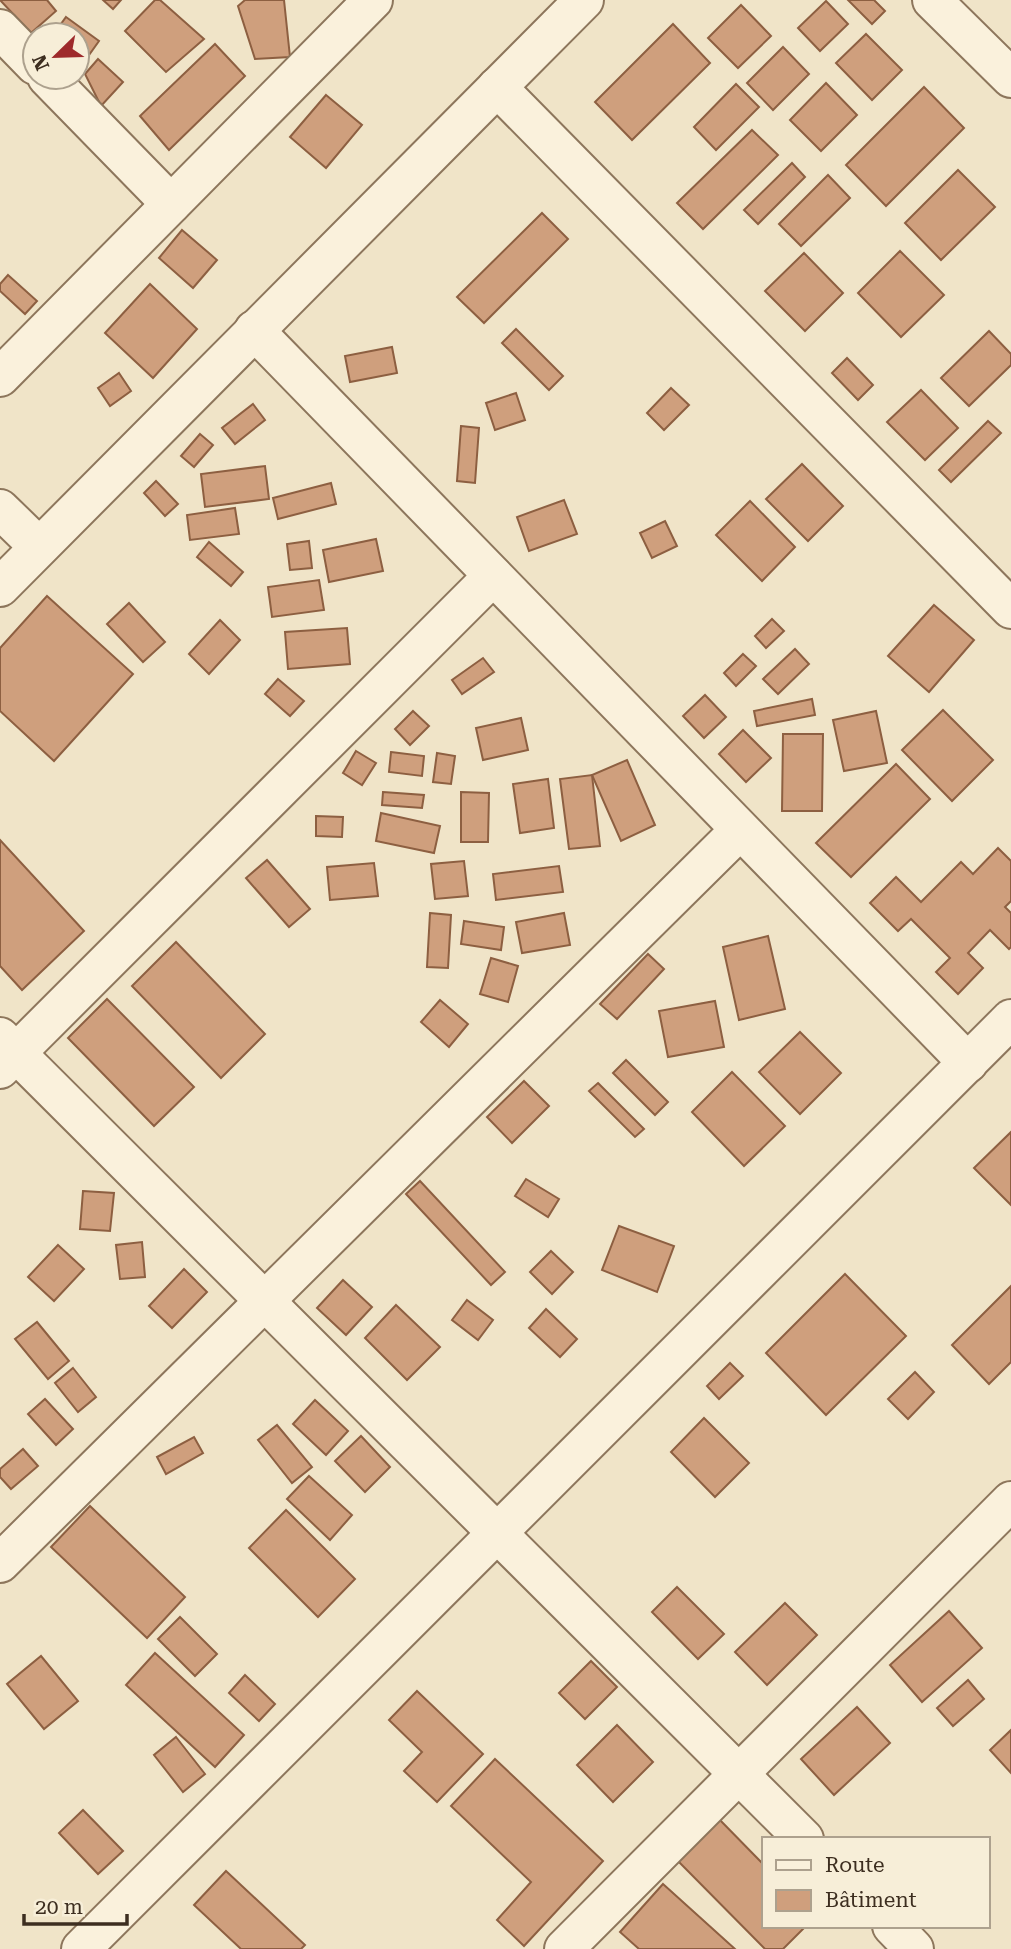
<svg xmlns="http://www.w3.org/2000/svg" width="1011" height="1949" font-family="'Roboto Serif',serif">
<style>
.building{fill:#cf9f7d;stroke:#8d5f41;stroke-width:2}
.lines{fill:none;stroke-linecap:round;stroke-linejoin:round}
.minor-casing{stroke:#8d765c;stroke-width:42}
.minor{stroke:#faf1dc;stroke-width:38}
</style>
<rect width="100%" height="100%" fill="#f0e4c8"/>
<g class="building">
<path d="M0,0H47L56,11L31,33Z"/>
<path d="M103,0H121L113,9Z"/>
<path d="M155,0H160L204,39L166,72L125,31Z"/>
<path d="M245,0H284L290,57L255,59L238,6Z"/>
<path d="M848,0H874L885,11L872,24Z"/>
<path d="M826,1L848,24L820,51L798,28Z"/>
<path d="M741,5L771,36L738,68L708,38Z"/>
<path d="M66,17L99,41L79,69L77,35H53Z"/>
<path d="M673,24L710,63L632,140L595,102Z"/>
<path d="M866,34L902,70L872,100L836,63Z"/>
<path d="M215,44L245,76L169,150L140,116Z"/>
<path d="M783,47L809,74L773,110L747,83Z"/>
<path d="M98,59L123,82L101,106L85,74Z"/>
<path d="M826,83L857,115L821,151L790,120Z"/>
<path d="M736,84L759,107L716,150L694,127Z"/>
<path d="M924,87L964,128L886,206L846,165Z"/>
<path d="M326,95L362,125L326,168L290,137Z"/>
<path d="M752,130L778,155L703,229L677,203Z"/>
<path d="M792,163L805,177L758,224L744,210Z"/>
<path d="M958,170L995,207L941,260L905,223Z"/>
<path d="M828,175L850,198L801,246L779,224Z"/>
<path d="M542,213L568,239L484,323L457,297Z"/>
<path d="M182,230L217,260L193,288L159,258Z"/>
<path d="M900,251L944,295L901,337L858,293Z"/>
<path d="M804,253L843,293L805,331L765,291Z"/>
<path d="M8,275L37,301L25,314L0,291V284Z"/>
<path d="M150,284L197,329L153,378L105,333Z"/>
<path d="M516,329L563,376L549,390L502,343Z"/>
<path d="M989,331L1011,354V365L969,406L941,378Z"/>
<path d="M392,347L397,373L350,382L345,356Z"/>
<path d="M847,358L873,385L858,400L832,373Z"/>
<path d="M119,373L131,391L110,406L98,388Z"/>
<path d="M671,388L689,405L664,430L647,413Z"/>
<path d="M921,390L958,428L925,460L887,422Z"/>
<path d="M516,393L525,420L495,430L486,403Z"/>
<path d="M253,404L265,420L235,444L222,428Z"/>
<path d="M988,421L1001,433L951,482L939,470Z"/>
<path d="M461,426L479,428L475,483L457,481Z"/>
<path d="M200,434L213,445L194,467L181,456Z"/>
<path d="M802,464L843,506L808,541L766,499Z"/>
<path d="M265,466L269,499L205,507L201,474Z"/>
<path d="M156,481L178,504L165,516L144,493Z"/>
<path d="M331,483L336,504L278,519L273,498Z"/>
<path d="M564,500L577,534L529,551L517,517Z"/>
<path d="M750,501L795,547L762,581L716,535Z"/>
<path d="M235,508L239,534L190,540L187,515Z"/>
<path d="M665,521L677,546L652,558L640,533Z"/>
<path d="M376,539L383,571L329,582L323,550Z"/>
<path d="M309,541L312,568L290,570L287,544Z"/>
<path d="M209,542L243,572L231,586L197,557Z"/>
<path d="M319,580L324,610L272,617L268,587Z"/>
<path d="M47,596L133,674L54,761L0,711V648Z"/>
<path d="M129,603L165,642L143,662L107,624Z"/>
<path d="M934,605L974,640L929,692L888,656Z"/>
<path d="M772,619L784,631L766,648L755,636Z"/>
<path d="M220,620L240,640L209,674L189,654Z"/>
<path d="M347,628L350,664L288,669L285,632Z"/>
<path d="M795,649L809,664L778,694L763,679Z"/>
<path d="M743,654L756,666L736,686L724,673Z"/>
<path d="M483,658L494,672L462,694L452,680Z"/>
<path d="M278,679L304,701L290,716L265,694Z"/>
<path d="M705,695L726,717L704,738L683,716Z"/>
<path d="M812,699L815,715L757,726L754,711Z"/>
<path d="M943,710L993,760L952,801L902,750Z"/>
<path d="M413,711L429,726L410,745L395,729Z"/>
<path d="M876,711L887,763L844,771L833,720Z"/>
<path d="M521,718L528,750L483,760L476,728Z"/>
<path d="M743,730L771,758L746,782L719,754Z"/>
<path d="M783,734H823L822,811H782Z"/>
<path d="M356,751L376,763L362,785L343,773Z"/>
<path d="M391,752L424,756L422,776L389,772Z"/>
<path d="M437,753L455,756L451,784L433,782Z"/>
<path d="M627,760L655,825L621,841L592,775Z"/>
<path d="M896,764L930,799L851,877L816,843Z"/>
<path d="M592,775L600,846L569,849L560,779Z"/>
<path d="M548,779L554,828L520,833L513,784Z"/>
<path d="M383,792L424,795L422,808L382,805Z"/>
<path d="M461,792L489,793L488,842H461Z"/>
<path d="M381,813L440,826L434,853L376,841Z"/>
<path d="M316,816L343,817L342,837L316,836Z"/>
<path d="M0,840L84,931L22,990L0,966Z"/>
<path d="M998,848L1011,861V901L1005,907L1011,913V947L1009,949L990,930L968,953L983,968L958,994L936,972L950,958L911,919L898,931L870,903L896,877L921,902L961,862L973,874Z"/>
<path d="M267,860L310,909L289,927L246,878Z"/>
<path d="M464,861L468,896L435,899L431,864Z"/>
<path d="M374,863L378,896L330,900L327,867Z"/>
<path d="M559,866L563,892L496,900L493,874Z"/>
<path d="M430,913L451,915L448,968L427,967Z"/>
<path d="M564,913L570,945L522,953L516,922Z"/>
<path d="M464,921L504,927L501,950L461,944Z"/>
<path d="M768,936L785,1009L739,1020L723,947Z"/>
<path d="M176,942L265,1034L221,1078L132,986Z"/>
<path d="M648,954L664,969L617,1019L600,1004Z"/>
<path d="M491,958L518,966L508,1002L480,994Z"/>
<path d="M107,999L194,1087L154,1126L68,1038Z"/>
<path d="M440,1000L468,1024L449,1047L421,1022Z"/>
<path d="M715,1001L724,1047L668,1057L659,1011Z"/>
<path d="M800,1032L841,1073L800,1114L759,1072Z"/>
<path d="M626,1060L668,1102L655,1115L613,1073Z"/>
<path d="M732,1072L785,1126L744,1166L692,1112Z"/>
<path d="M524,1081L549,1106L512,1143L487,1117Z"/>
<path d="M598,1083L644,1129L635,1137L589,1091Z"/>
<path d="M1011,1132V1205L974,1168Z"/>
<path d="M526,1179L559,1199L548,1217L515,1196Z"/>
<path d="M420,1181L505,1272L491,1285L406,1194Z"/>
<path d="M83,1191L114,1193L110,1231L80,1229Z"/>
<path d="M619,1226L674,1246L657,1292L602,1270Z"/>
<path d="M142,1242L145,1277L120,1279L116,1245Z"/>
<path d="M58,1245L84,1269L54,1301L28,1277Z"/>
<path d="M551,1251L573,1272L552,1294L530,1272Z"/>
<path d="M184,1269L207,1292L172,1328L149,1306Z"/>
<path d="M845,1274L906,1336L826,1415L766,1353Z"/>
<path d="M343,1280L372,1307L346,1335L317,1308Z"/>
<path d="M1011,1286V1362L989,1384L952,1345Z"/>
<path d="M467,1300L493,1320L478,1340L452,1320Z"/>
<path d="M396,1305L440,1347L407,1380L365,1338Z"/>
<path d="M546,1309L577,1339L560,1357L529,1328Z"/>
<path d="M37,1322L69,1361L48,1379L15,1339Z"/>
<path d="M730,1363L743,1376L719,1399L707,1386Z"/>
<path d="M73,1368L96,1397L78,1412L55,1383Z"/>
<path d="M915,1372L934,1392L908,1419L888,1399Z"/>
<path d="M45,1399L73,1429L56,1445L28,1414Z"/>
<path d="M315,1400L348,1431L326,1455L293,1424Z"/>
<path d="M704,1418L749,1463L715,1497L671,1452Z"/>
<path d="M277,1425L312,1467L292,1483L258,1440Z"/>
<path d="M361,1436L390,1467L365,1492L335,1461Z"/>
<path d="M194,1437L203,1453L166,1474L157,1457Z"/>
<path d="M23,1449L38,1466L11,1489L0,1477V1469Z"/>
<path d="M309,1476L352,1515L330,1540L287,1499Z"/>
<path d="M90,1506L185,1597L147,1638L51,1547Z"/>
<path d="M286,1510L355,1579L318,1617L249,1548Z"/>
<path d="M677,1587L724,1634L698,1659L652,1612Z"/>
<path d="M785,1603L817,1635L767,1685L735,1652Z"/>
<path d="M949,1611L982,1648L922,1702L890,1665Z"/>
<path d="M180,1617L217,1654L195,1676L158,1639Z"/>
<path d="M155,1653L244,1735L215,1767L126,1685Z"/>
<path d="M41,1656L78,1701L44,1729L7,1684Z"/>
<path d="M591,1661L617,1687L585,1719L559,1693Z"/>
<path d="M245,1675L275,1704L259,1721L229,1693Z"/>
<path d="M968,1680L984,1699L953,1726L937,1708Z"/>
<path d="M417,1691L483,1754L437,1802L404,1771L422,1752L389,1720Z"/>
<path d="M857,1707L890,1743L834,1795L801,1759Z"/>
<path d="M617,1725L653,1762L613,1802L577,1765Z"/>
<path d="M1011,1730V1773L990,1750Z"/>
<path d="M176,1737L205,1774L183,1792L154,1755Z"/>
<path d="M495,1759L603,1861L524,1946L497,1920L531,1882L451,1806Z"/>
<path d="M83,1810L123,1851L98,1874L59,1833Z"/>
<path d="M717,1817L764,1865V1926H806L783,1949H765L675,1858Z"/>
<path d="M226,1871L305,1945L301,1949H241L194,1905Z"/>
<path d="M663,1884L735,1949H639L620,1932Z"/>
</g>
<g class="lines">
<g class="minor-casing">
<g id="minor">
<path d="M932,0L1011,78"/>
<path d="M0,29L35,65"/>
<path d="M47,77L171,204"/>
<path d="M497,87L1011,609"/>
<path d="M254,330L968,1063"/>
<path d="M0,377L373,0"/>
<path d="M0,509L39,547"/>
<path d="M0,587L584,0"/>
<path d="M0,1037L804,1839"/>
<path d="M0,1069L493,576"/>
<path d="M0,1563L740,830"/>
<path d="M892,1926L914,1949"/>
<path d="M81,1949L1011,1019"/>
<path d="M564,1949L1011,1501"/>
</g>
</g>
<use href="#minor" class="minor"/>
</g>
<rect x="762" y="1837" width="228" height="91" fill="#f7eed8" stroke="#ada18e" stroke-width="2"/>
<rect x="776" y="1860" width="35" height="10" fill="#faf1dc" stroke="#ada18e" stroke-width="2"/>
<text x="825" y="1872" font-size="21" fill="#3d2e20">Route</text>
<rect x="776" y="1890" width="35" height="21" fill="#cf9f7d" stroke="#ada18e" stroke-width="2"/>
<text x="825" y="1907" font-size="21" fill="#3d2e20">Bâtiment</text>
<g transform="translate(56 56) rotate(247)"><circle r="33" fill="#f7eed8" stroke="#ada18e" stroke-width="2"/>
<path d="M0-5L12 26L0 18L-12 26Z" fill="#9e2a2b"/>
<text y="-10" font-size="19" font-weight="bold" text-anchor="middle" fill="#3d2e20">N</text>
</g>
<path d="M24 1914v10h103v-10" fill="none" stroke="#3d2e20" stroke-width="3.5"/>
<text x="35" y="1914" font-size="21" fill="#3d2e20" stroke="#f7eed8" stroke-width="5" paint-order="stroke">20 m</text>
</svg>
